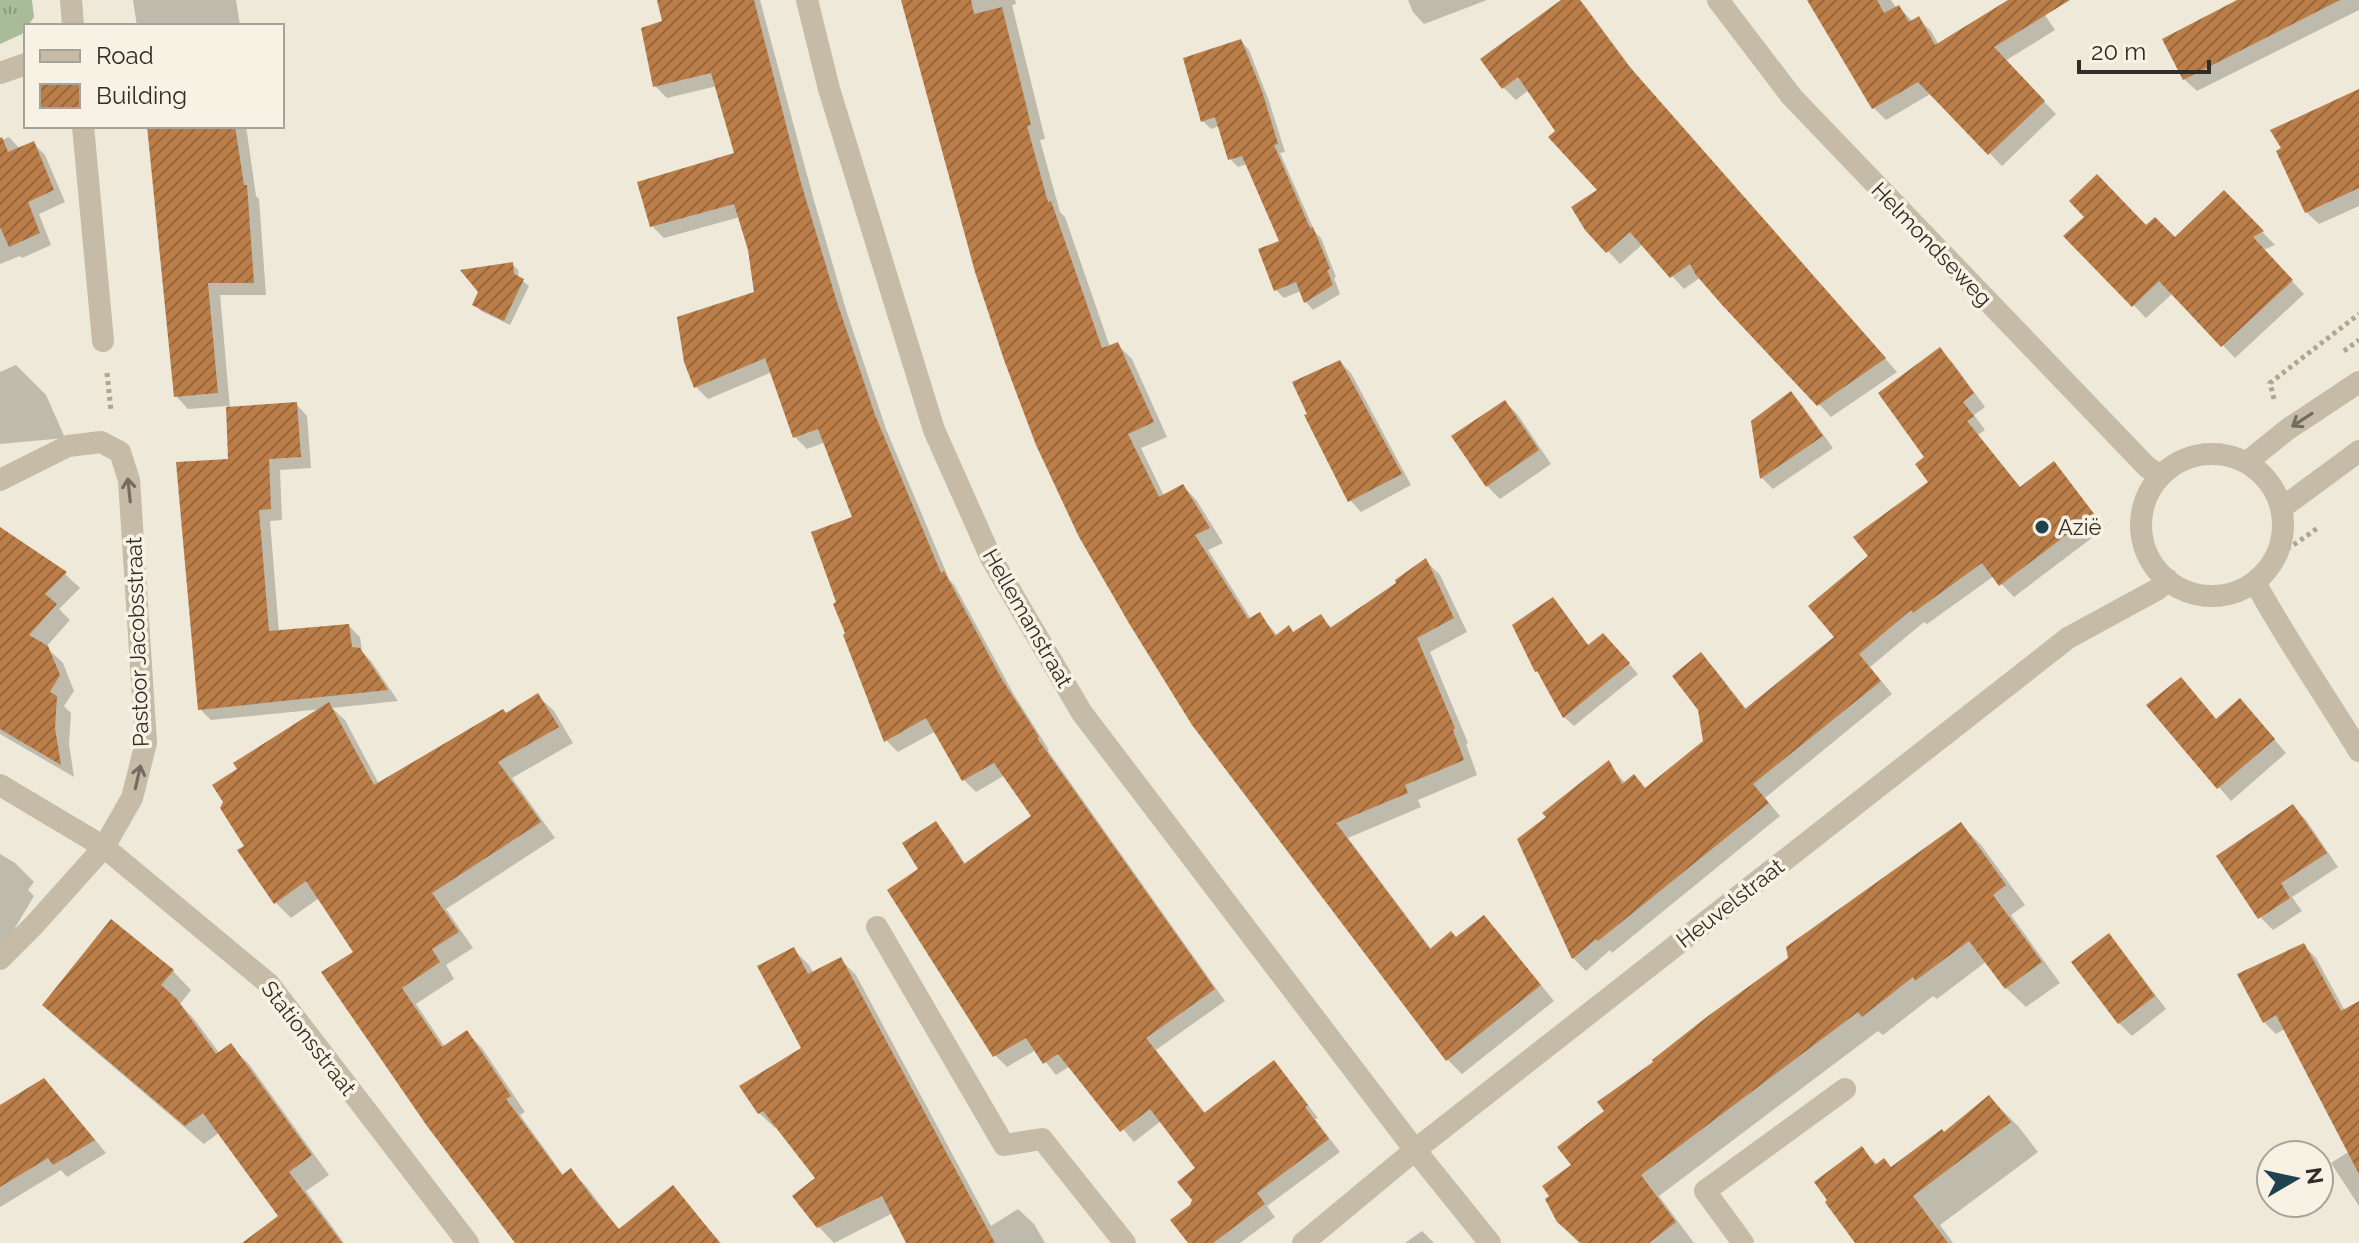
<svg xmlns="http://www.w3.org/2000/svg" width="2359" height="1243" font-family="Raleway,sans-serif">
<style>
.grass{fill:url(#grass-tufts)}
.shadow{fill:#0003}
.building{fill:url(#building-hatch)}
.lines{fill:none;stroke-linecap:round;stroke-linejoin:round}
.path{stroke:#b1a590;stroke-width:5;stroke-dasharray:4 4;stroke-linecap:butt}
.service{stroke:#c5bba6;stroke-width:22}
.minor{stroke:#c5bba6;stroke-width:22}
.tertiary{stroke:#c5bba6;stroke-width:22}
.oneway{stroke:#746c60}
.poi-dot{fill:#1f424f;stroke:#f7f2e4;stroke-width:3}
.labels{text-anchor:middle;stroke-width:7;stroke-linejoin:round;paint-order:stroke}
.street-label{font-size:22px;fill:#322c26;stroke:#f7f2e4}
.poi-label{font-size:22px;fill:#322c26;stroke:#f7f2e4;text-anchor:start}
</style>
<defs>
<pattern id="grass-tufts" width="24" height="20" patternUnits="userSpaceOnUse" patternTransform="scale(2)"><rect width="24" height="20" fill="#a9bc9a"/><path d="M3 7l-1-3M5 7V3M7 7l1-3M15 17l-1-3M17 17v-4M19 17l1-3" fill="none" stroke="#8a997d"/></pattern>
<pattern id="building-hatch" width="6" height="6" patternUnits="userSpaceOnUse" patternTransform="scale(2)"><rect width="6" height="6" fill="#bb7e49"/><path d="M-1 1l2-2M0 6l6-6M5 7l2-2" fill="none" stroke="#99673d"/></pattern>
</defs>
<rect width="100%" height="100%" fill="#eee9d8"/>
<path class="grass" d="M0,0H32L34,17L22,34L0,44Z"/>
<g class="shadow">
<path d="M133,0H236L240,26H137Z"/>
<path d="M659,0H760L813,197L847,313L886,429L949,579L955,586L1013,693L1049,750L1048,751L1225,1001L1156,1050L1206,1114L1273,1063L1285,1075L1318,1118L1315,1119L1340,1152L1267,1206L1275,1217L1240,1243H1190L1191,1206L1198,1168L1161,1121L1134,1142L1070,1066L1056,1075L1036,1050L1007,1067L995,1055L921,870L935,824L947,836L966,865L1034,816L1005,775L976,792L964,780L936,731L898,752L886,740L855,518L826,442L807,449L795,437L772,372L708,399L696,387L686,362L757,293L750,250L740,217L664,238L652,226L736,154L717,86L667,98L655,86L665,23Z"/>
<path d="M904,0H1015L1016,4L1012,5L1045,139L1040,140L1060,212L1065,217L1110,347L1117,344L1132,359L1167,437L1141,448L1164,496L1183,486L1197,501L1223,543L1208,550L1251,619L1259,614L1278,636L1294,633L1320,616L1333,629L1399,584L1426,561L1440,575L1467,632L1430,652L1468,743L1466,744L1477,775L1418,800L1421,807L1348,838L1432,950L1456,940L1484,918L1498,932L1554,1001L1462,1074L1448,1060L1194,724Z"/>
<path d="M1408,0H1487L1424,24L1413,12Z"/>
<path d="M1564,0H1580L1585,6L1640,80L1897,372L1831,417L1701,277L1684,289L1643,244L1620,264L1608,251L1601,191L1529,90L1516,100L1503,87Z"/>
<path d="M1811,0H1891L1897,9L1899,7L1913,22L1919,19L1931,31L1939,45L2012,0H2035L2055,30L2005,61L2056,114L2002,166L1932,93L1886,120L1873,107Z"/>
<path d="M2243,0H2359V10L2197,91L2184,79Z"/>
<path d="M1241,41L1249,50L1269,101L1285,152L1280,153L1315,232L1321,238L1336,277L1334,278L1340,294L1313,310L1306,302L1301,291L1284,298L1276,290L1282,242L1247,164L1238,167L1230,159L1220,126L1211,129L1203,121Z"/>
<path d="M2359,91V206L2319,224L2306,212Z"/>
<path d="M149,126H246L256,196L259,199L266,295H220L230,409L296,404L307,416L311,468L280,470L282,520L270,521L279,632L349,626L360,637L362,652L371,661L398,701L332,708L345,720L379,784L538,696L554,711L573,743L512,778L555,838L446,909L473,948L446,965L454,979L416,1004L445,1047L467,1033L482,1048L525,1112L520,1115L564,1176L571,1171L586,1186L620,1231L673,1188L721,1243H517L355,952L319,898L291,918L275,902L247,846L322,709L211,720L200,709L230,461L228,406L188,409L176,396Z"/>
<path d="M9,137L20,149L33,143L45,155L65,202L39,214L51,245L22,258L20,256L0,264V141Z"/>
<path d="M2224,193L2275,245L2263,250L2304,294L2235,358L2173,293L2146,318L2066,236L2147,228L2175,240Z"/>
<path d="M512,264L518,270L519,278L529,286L510,325L481,311L475,305Z"/>
<path d="M1940,350L1953,363L1985,407L1974,415L1985,430L1978,435L2021,489L2053,464L2066,477L2105,528L2014,597L1994,576L1927,624L1924,622L1870,667L1892,694L1765,798L1780,816L1612,953L1610,950L1586,971L1573,958L1519,840L1548,818L1608,763L1626,784L1646,789L1705,742L1701,655L1714,668L1747,710L1837,638L1871,556L1930,482L1927,458Z"/>
<path d="M1340,362L1351,373L1411,485L1361,512L1350,500L1310,415Z"/>
<path d="M16,365L46,395L65,438L0,444V372Z"/>
<path d="M1791,393L1802,405L1833,448L1773,489L1762,478L1753,422Z"/>
<path d="M1505,402L1518,415L1551,464L1500,499L1487,486Z"/>
<path d="M0,529L65,574L80,588L59,609L70,620L46,647L63,663L74,691L64,706L71,713L69,744L74,777L0,734Z"/>
<path d="M1553,599L1562,609L1589,647L1613,645L1638,674L1574,726L1564,717L1542,676L1537,671Z"/>
<path d="M2149,706L2217,721L2253,714L2286,753L2231,801Z"/>
<path d="M2293,807L2306,820L2338,867L2292,897L2302,911L2273,930L2260,917Z"/>
<path d="M1961,825L1981,845L2025,905L2011,915L2060,983L2026,1007L2006,988L1987,961L1937,999L1933,996L1883,1035L1878,1031L1659,1196L1694,1243H1579L1567,1231L1548,1199L1573,1166L1790,959Z"/>
<path d="M0,854L15,863L34,882L28,890L34,896L0,953Z"/>
<path d="M112,922L173,971L191,990L180,1004L194,1019L220,1054L230,1046L249,1064L329,1175L306,1191L344,1243H271L281,1217L220,1132L204,1144L63,1024L44,1005Z"/>
<path d="M2108,936L2121,949L2166,1009L2132,1036L2119,1023Z"/>
<path d="M2304,946L2316,958L2345,1011L2359,1004V1206L2331,1163L2350,1151L2285,1029L2276,1034L2264,1022Z"/>
<path d="M793,949L809,965L814,974L840,959L856,975L991,1226L1018,1209L1034,1224L1045,1243H909L893,1213L834,1243L819,1227L818,1179L777,1126L775,1128L759,1113L803,1048Z"/>
<path d="M57,1094L106,1153L67,1177L61,1170L0,1207V1108Z"/>
<path d="M1989,1097L2018,1126L2038,1152L1940,1225L1953,1243H1856L1826,1204L1862,1149L1878,1165L1892,1169L1944,1134Z"/>
<path d="M1422,1231L1434,1243H1405Z"/>
</g>
<g class="building">
<path d="M657,0H754L801,183L836,299L875,415L941,573L944,571L1001,678L1039,737L1037,738L1215,989L1146,1038L1204,1113L1274,1060L1308,1105L1305,1107L1329,1139L1257,1193L1265,1204L1213,1243H1188L1170,1220L1190,1205L1192,1200L1177,1182L1195,1168L1150,1109L1120,1132L1058,1054L1043,1064L1026,1038L993,1057L887,890L918,869L902,843L936,821L964,864L1031,816L994,763L962,781L926,718L884,742L843,635L845,633L833,604L836,602L811,532L852,517L818,429L793,438L765,358L694,388L684,362L677,317L754,292L748,250L734,204L650,227L637,182L734,153L711,73L653,87L641,28L662,21Z"/>
<path d="M901,0H971L974,14L1002,7L1031,125L1027,126L1048,202L1051,201L1102,348L1118,342L1154,422L1128,434L1159,497L1183,484L1210,528L1195,535L1248,619L1260,612L1275,636L1289,625L1293,632L1321,614L1330,628L1396,583L1395,580L1426,558L1454,618L1417,638L1455,728L1453,730L1464,760L1405,785L1408,793L1336,823L1430,949L1451,931L1456,937L1484,915L1541,985L1446,1061L1192,725L1130,625L1079,537L1036,445L1004,360L975,272Z"/>
<path d="M1561,0H1580L1628,65L1886,358L1817,406L1723,306L1696,275L1690,264L1670,278L1630,232L1606,253L1585,230L1571,207L1597,190L1548,137L1555,131L1518,77L1502,89L1480,59Z"/>
<path d="M1807,0H1877L1884,13L1899,5L1909,22L1919,16L1935,45L2008,0H2070L1994,47L2045,101L1988,155L1918,82L1872,109Z"/>
<path d="M2237,0H2340L2183,80L2162,39Z"/>
<path d="M1241,39L1262,91L1278,144L1274,145L1310,228L1313,227L1330,269L1327,270L1333,285L1304,303L1296,282L1274,291L1258,249L1279,241L1242,156L1228,160L1215,117L1201,122L1183,58Z"/>
<path d="M2359,89V188L2305,213L2276,151L2281,148L2270,130Z"/>
<path d="M147,126H235L244,185H247L254,283H208L218,393L174,397Z"/>
<path d="M2,137L8,152L34,141L54,190L28,202L40,233L9,247L0,227V138Z"/>
<path d="M2097,174L2146,225L2155,217L2175,237L2224,190L2264,231L2253,237L2293,280L2221,347L2159,281L2132,307L2063,236L2084,217L2069,201Z"/>
<path d="M513,262L514,274L524,279L504,321L472,305L478,292L460,270Z"/>
<path d="M1940,347L1974,393L1963,402L1974,416L1967,421L2020,487L2054,461L2094,514L1999,586L1982,563L1913,613L1911,610L1859,654L1881,681L1753,784L1769,803L1598,941L1596,939L1572,959L1517,839L1546,817L1542,813L1609,760L1622,784L1634,774L1645,788L1703,741L1698,710L1672,676L1701,652L1745,709L1834,637L1808,606L1868,556L1853,537L1928,482L1915,464L1924,457L1878,393Z"/>
<path d="M1340,360L1402,474L1348,502L1304,415L1307,414L1292,382Z"/>
<path d="M1791,391L1823,436L1760,479L1751,421Z"/>
<path d="M1505,400L1539,450L1486,487L1451,436Z"/>
<path d="M297,402L301,457L269,459L271,509L259,510L269,631L349,624L352,647L360,648L388,690L198,710L176,462L228,459L226,407Z"/>
<path d="M0,527L67,572L45,594L57,604L29,635L48,646L60,675L50,692L57,696L55,728L61,765L0,729Z"/>
<path d="M1553,597L1588,645L1603,633L1630,663L1563,718L1537,671L1535,672L1512,625Z"/>
<path d="M2181,677L2216,719L2240,698L2275,739L2217,789L2146,705Z"/>
<path d="M538,693L559,727L498,762L541,822L432,893L459,932L432,949L440,962L402,988L442,1047L467,1030L511,1096L506,1099L562,1175L571,1168L592,1197L619,1229L673,1185L720,1243H515L427,1126L321,972L353,952L306,881L274,904L237,850L244,846L220,808L223,802L212,785L237,769L233,763L329,702L374,785L503,709L506,713Z"/>
<path d="M2293,804L2327,853L2281,883L2290,898L2258,919L2216,856Z"/>
<path d="M1961,822L2006,885L1993,895L2042,962L2005,989L1969,941L1915,981L1913,977L1862,1017L1858,1012L1641,1175L1676,1222L1649,1243H1581L1557,1222L1545,1199L1549,1196L1542,1186L1571,1165L1557,1147L1604,1111L1597,1102L1653,1062L1652,1060L1708,1016L1788,958L1786,947Z"/>
<path d="M111,919L174,970L161,985L176,998L216,1054L231,1043L312,1155L289,1172L342,1243H242L278,1216L203,1113L185,1126L42,1005Z"/>
<path d="M2109,933L2155,996L2118,1024L2071,962Z"/>
<path d="M2304,943L2341,1011L2359,1001V1174L2276,1015L2263,1023L2237,974Z"/>
<path d="M794,947L808,974L841,957L995,1243H906L882,1196L817,1228L792,1196L815,1178L763,1111L758,1114L739,1086L801,1048L757,966Z"/>
<path d="M44,1078L95,1140L53,1165L48,1158L0,1187V1105Z"/>
<path d="M1989,1095L2011,1122L1913,1196L1948,1243H1855L1825,1202L1827,1200L1814,1182L1862,1146L1875,1165L1884,1158L1891,1167L1942,1129L1944,1132Z"/>
</g>
<g class="lines">
<g class="path">
<path d="M2344,351L2359,340"/>
<path d="M107,373L111,411"/>
<path d="M2274,399L2270,383L2359,314"/>
<path d="M2280,553L2298,542L2319,527"/>
</g>
<g class="service">
<path d="M877,927L1004,1145L1042,1139L1125,1243"/>
<path d="M1743,1243L1705,1191L1845,1089"/>
</g>
<g class="minor">
<path d="M71,0L73,26"/>
<path d="M807,0L829,89L934,430L991,558L1082,713L1415,1150L1490,1243"/>
<path d="M0,73L26,64"/>
<path d="M83,126L103,341"/>
<path d="M0,480L68,446L101,442L120,452L129,480L146,743L132,798L104,847L35,924L0,959"/>
<path d="M2256,584C2287,641 2325,695 2359,751"/>
<path d="M0,785L104,847L269,984L468,1243"/>
</g>
<g class="tertiary">
<path d="M1718,0L1792,97L2147,467L2159,475"/>
<circle cx="2212" cy="525" r="71"/>
<path d="M2247,462L2288,429L2359,382"/>
<path d="M2283,507L2359,451"/>
<path d="M1303,1243L1415,1150L2068,638L2158,589L2167,579"/>
</g>
</g>
<defs><path id="oneway-shaft" d="M-6 0H5M1.5-3L5.5 0L1.5 3" fill="none" stroke-width="1.6" stroke-linecap="round" stroke-linejoin="round" transform="scale(2)"/></defs>
<g class="oneway">
<use href="#oneway-shaft" transform="translate(2302 420) rotate(147)"/>
<use href="#oneway-shaft" transform="translate(129 490) rotate(-96)"/>
<use href="#oneway-shaft" transform="translate(138 777) rotate(-77)"/>
</g>
<circle class="poi-dot" cx="2042" cy="527" r="8"/>
<g class="labels">
<g class="street-label">
<text transform="translate(1932 244) rotate(46)" y="8">Helmondseweg</text>
<text transform="translate(1028 618) rotate(60)" y="8">Hellemanstraat</text>
<text transform="translate(137 642) rotate(-92)" y="8">Pastoor Jacobsstraat</text>
<text transform="translate(1730 903) rotate(-38)" y="8">Heuvelstraat</text>
<text transform="translate(309 1038) rotate(52)" y="8">Stationsstraat</text>
</g>
<g class="poi-label">
<text x="2058" y="535">Azië</text>
</g>
</g>
<rect x="24" y="24" width="260" height="104" fill="#f7f2e4" stroke="#a8a398" stroke-width="2"/>
<rect x="40" y="50" width="40" height="12" fill="#c5bba6" stroke="#a8a398" stroke-width="2"/>
<text x="96" y="64" font-size="24" fill="#322c26">Road</text>
<rect x="40" y="84" width="40" height="24" fill="url(#building-hatch)" stroke="#a8a398" stroke-width="2"/>
<text x="96" y="104" font-size="24" fill="#322c26">Building</text>
<g transform="translate(2295 1179) rotate(81)"><circle r="38" fill="#f7f2e4" stroke="#a8a398" stroke-width="2"/>
<path d="M0-6L14 30L0 20L-14 30Z" fill="#1f424f"/>
<text y="-12" font-size="22" font-weight="bold" text-anchor="middle" fill="#322c26">N</text>
</g>
<path d="M2079 60v12h130v-12" fill="none" stroke="#322c26" stroke-width="4"/>
<text x="2091" y="60" font-size="24" fill="#322c26" stroke="#f7f2e4" stroke-width="6" paint-order="stroke">20 m</text>
</svg>
